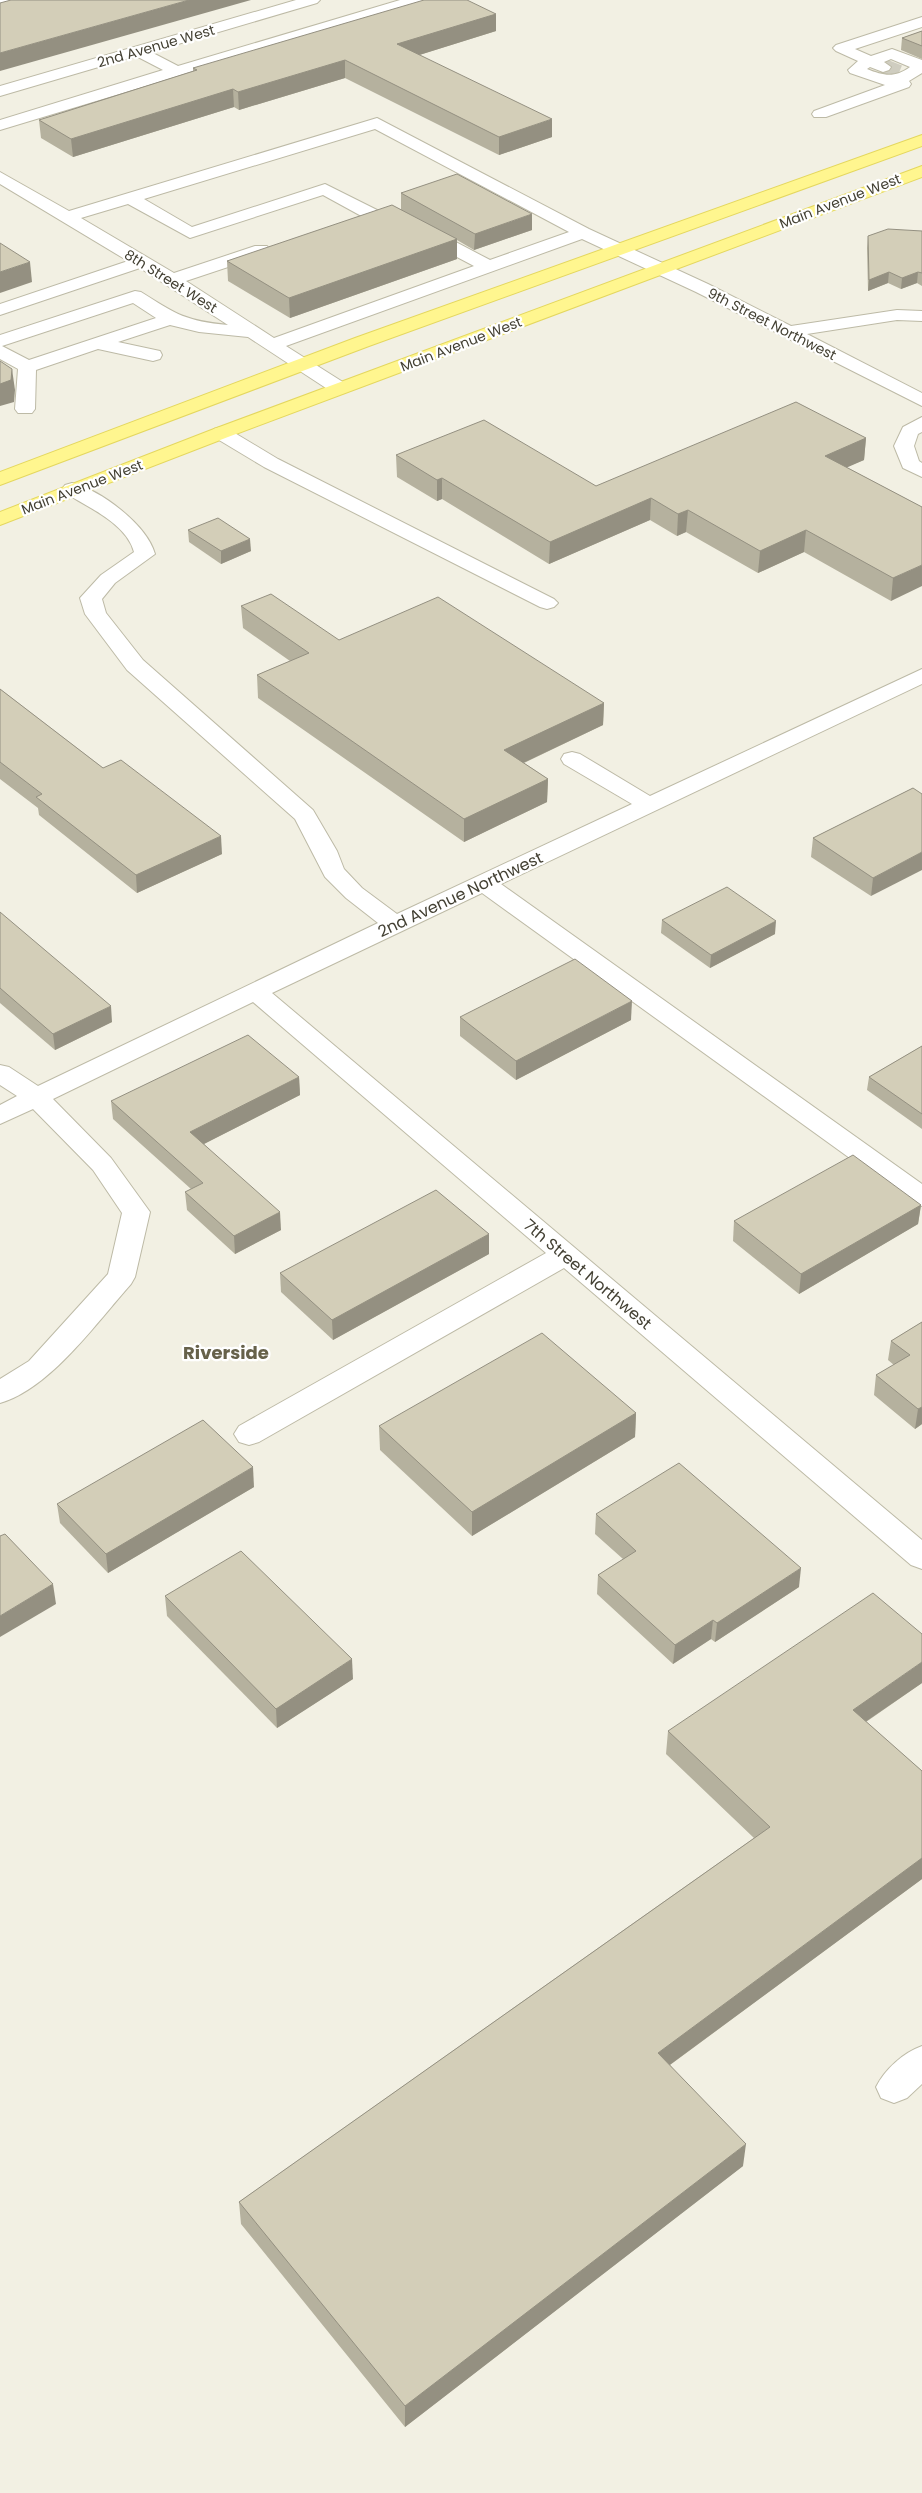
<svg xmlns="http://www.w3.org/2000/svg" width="922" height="2493" font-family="Poppins,sans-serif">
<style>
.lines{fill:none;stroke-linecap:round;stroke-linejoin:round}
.minor-tunnel{stroke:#cfcdc0;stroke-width:17;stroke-dasharray:17 9;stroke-linecap:butt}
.minor-casing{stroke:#bdbaa6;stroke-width:2}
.major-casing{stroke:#e4d75f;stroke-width:2}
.minor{fill:#fff;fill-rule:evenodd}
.major{fill:#fff68f;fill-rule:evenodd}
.wall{fill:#b5b19e}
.shaded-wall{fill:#949081}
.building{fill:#d3ceb8;stroke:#949081}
.labels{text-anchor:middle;stroke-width:4.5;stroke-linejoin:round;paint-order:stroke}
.far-street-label{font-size:14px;fill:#434033;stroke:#fff}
.street-label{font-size:16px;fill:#434033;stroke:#fff}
.neighbourhood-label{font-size:18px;font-weight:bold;fill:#66614a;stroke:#fff}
</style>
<rect width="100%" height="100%" fill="#f2f0e3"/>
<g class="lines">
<path class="minor-tunnel" d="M883,67L900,74"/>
<g class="minor-casing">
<g id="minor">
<path d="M0,0H15L0,9Z"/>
<path d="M296,0H320L317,3L151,52L178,66L400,0H424L421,3L0,130V120L163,70L136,56L0,96V86Z"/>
<path d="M922,17V27L855,49L871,56L892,49L922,60V73L909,81L911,84L909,87L826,117H814L812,114L814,111L885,85L850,73L848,70L858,61L836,51L833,48L836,45ZM891,59L910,67C895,78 884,76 867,69L870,67L883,72L889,70L891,67L884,62Z"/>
<path d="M377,118L589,229L708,284L791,326L897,310L922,311V321L897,320L807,334L922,393V406L696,292L582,239L286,346L346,384L348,388L346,392H332L248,337L199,332L170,325L118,342L160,351L162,355L160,359L153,361L98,349L36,370L35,409L32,413H18L15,409L18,369L0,359V335L135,291L141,292C177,315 186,321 228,325L140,268L0,315V304L128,261L0,184V172L69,211ZM375,129L569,232L490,260L431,229H419L416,233L419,237L474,266L274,338L186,281L267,254L270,250L267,246H255L174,273L81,218L128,204L190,238L323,195L365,218H377L380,214L377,210L325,184L192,227L144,199ZM133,303L156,318L29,360L2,346Z"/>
<path d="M922,417V432L918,434L914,446L919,461L922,463V477L903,468L894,446L903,427Z"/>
<path d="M221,427L228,429L278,459L554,599L558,603L554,607L547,609L540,607L264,467L214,437L211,433L214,429Z"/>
<path d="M72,483C101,490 147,525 155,554L115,583L102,599L106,613L143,660L313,810L337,851L344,869L362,888L397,914L632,804L564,764L561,759L564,754L572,752L580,754L650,796L922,669V684L501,884L922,1184V1206L912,1203L482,893L272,993L922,1540V1569L911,1565L564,1268L259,1442L249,1445L239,1442L234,1434L239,1426L546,1253L253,1002L53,1099L111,1158L150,1212L135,1277L131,1284C97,1322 50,1389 0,1403V1379L29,1361L108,1274L122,1213L93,1170L33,1109L0,1124V1105L17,1096L0,1085V1065L9,1067L38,1086L378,923L346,898L325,877L295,819L127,670L85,614L80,598L101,575L134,552C127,524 88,507 65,493L62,489L65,485Z"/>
<path d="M922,2046V2084L907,2098L894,2103L881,2098L876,2087C885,2069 903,2053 922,2046Z"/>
</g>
</g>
<g class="major-casing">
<g id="major">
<path d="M922,135V146L369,346L0,485V472L355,338Z"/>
<path d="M922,166V177L228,437L0,525V512L214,429Z"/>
</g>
</g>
<use href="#minor" class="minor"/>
<use href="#major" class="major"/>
</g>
<g class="wall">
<path d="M496,14V31L419,55L552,137L499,155L345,78L239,110L234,107L73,157L41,138L39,120L193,71V68Z"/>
<path d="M922,31V59L901,50L902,38Z"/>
<path d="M401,193L532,230L474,250L457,240V259L290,318L228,281L227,261L401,209Z"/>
<path d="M922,231V286L917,283L901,289L888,283L868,291L867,248L868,236Z"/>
<path d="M866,438L864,460L846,467L922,507L891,601L804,552L758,573L686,532L677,536L650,520L549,564L442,499L437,501L397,477L396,455L596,486Z"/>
<path d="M188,530L251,551L221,564L189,542Z"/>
<path d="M241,606L339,640L604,703L603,725L524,763L548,779L547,802L464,842L258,698L257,675L290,661L243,628Z"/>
<path d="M0,689L103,768L222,854L137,893L39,815L38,808L0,779Z"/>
<path d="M913,788L871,896L811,857L813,838Z"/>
<path d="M0,912L112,1022L55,1050L0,1003Z"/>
<path d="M662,920L775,934L710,968L661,933Z"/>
<path d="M460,1017L631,1020L516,1080L460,1036Z"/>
<path d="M922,1046V1129L867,1090L869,1077Z"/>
<path d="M299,1077L300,1095L204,1144L281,1230L235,1254L187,1210L185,1192L191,1189L113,1119L111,1101Z"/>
<path d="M921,1205L918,1224L799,1294L733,1241L734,1221Z"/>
<path d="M489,1254L333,1340L281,1292L280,1273Z"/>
<path d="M922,1322V1424L915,1429L874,1395L876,1375L894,1365L888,1360L891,1341Z"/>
<path d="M636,1413L635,1437L472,1536L380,1450L379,1426Z"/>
<path d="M254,1487L108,1573L60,1523L57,1504Z"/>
<path d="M596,1514L799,1587L715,1642L711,1639L673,1664L597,1594L598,1575L623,1559L595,1534Z"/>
<path d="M165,1596L353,1679L277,1728L167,1616Z"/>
<path d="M922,1683L866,1722L922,1771V1879L670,2065L743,2166L405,2427L241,2224L239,2202L754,1838L666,1754L668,1731Z"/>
</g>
<g class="shaded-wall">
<path d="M189,0H251L0,71V53Z"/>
<path d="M496,14V31L397,62V44Z"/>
<path d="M345,60V78L239,110L238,92Z"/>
<path d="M233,89L234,107L73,157L71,139Z"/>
<path d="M552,119V137L499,155V137Z"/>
<path d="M532,214V230L474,250L475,234Z"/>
<path d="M457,239V259L290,318L289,298Z"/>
<path d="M30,262L32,282L0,293V272Z"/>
<path d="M889,272L888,283L868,291L869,280Z"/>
<path d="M918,272L917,283L901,289L902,278Z"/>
<path d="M12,369L15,390L14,402L0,406V384Z"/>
<path d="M866,438L864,460L823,478L825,456Z"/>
<path d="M442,478V499L437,501V480Z"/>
<path d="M651,498L650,520L549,564L550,542Z"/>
<path d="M688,510L686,532L677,536L678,514Z"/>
<path d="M806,530L804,552L758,573L760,551Z"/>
<path d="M250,539L251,551L221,564V551Z"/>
<path d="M922,565V586L891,601L893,578Z"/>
<path d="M604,703L603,725L504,772V750Z"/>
<path d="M548,779L547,802L464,842V819Z"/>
<path d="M221,836L222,854L137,893L136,875Z"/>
<path d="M922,852V870L871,896L873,878Z"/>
<path d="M776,921L775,934L710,968L711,955Z"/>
<path d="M632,1001L631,1020L516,1080V1061Z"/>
<path d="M111,1006L112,1022L55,1050L53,1034Z"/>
<path d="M299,1077L300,1095L192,1150L190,1132Z"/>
<path d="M921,1205L918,1224L799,1294L801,1274Z"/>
<path d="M280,1212L281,1230L235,1254L234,1236Z"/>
<path d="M489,1234V1254L333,1340L332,1320Z"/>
<path d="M922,1407V1424L915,1429L918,1409Z"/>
<path d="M636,1413L635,1437L472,1536V1512Z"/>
<path d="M253,1467L254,1487L108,1573L106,1554Z"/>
<path d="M801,1568L799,1587L715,1642L717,1623Z"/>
<path d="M53,1584L56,1604L0,1637V1616Z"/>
<path d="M713,1620L711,1639L673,1664L675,1645Z"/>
<path d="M352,1659L353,1679L277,1728L276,1709Z"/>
<path d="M922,1662V1683L849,1733L853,1710Z"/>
<path d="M922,1858V1879L656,2075L658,2053Z"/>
<path d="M746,2144L743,2166L405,2427V2406Z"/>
</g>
<g class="building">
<path d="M11,0H189L0,53V3Z"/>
<path d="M424,0H467L496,14L397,44L552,119L499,137L345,60L238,92L233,89L71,139L39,120L197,70L193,68Z"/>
<path d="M922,31V46L902,38Z"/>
<path d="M457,174L532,214L475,234L401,193Z"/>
<path d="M392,205L457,239L289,298L227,261Z"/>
<path d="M888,229L922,231V273L918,272L902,278L889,272L869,280L868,236Z"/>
<path d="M0,243L30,262L0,272Z"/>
<path d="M0,361L12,369L11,380L0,384Z"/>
<path d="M796,402L866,438L825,456L922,507V565L893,578L806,530L760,551L688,510L678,514L651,498L550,542L442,478L437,480L396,455L484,420L596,486Z"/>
<path d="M218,518L250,539L221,551L188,530Z"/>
<path d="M271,594L339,640L438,597L604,703L504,750L548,779L464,819L257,675L309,653L241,606Z"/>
<path d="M0,689L103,768L121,760L221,836L136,875L36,797L42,794L0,762Z"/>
<path d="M913,788L922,794V852L873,878L813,838Z"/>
<path d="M727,887L776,921L711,955L662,920Z"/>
<path d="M0,912L111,1006L53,1034L0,988Z"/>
<path d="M575,959L632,1001L516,1061L460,1017Z"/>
<path d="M248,1035L299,1077L190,1132L280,1212L234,1236L185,1192L203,1183L111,1101Z"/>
<path d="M922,1046V1114L869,1077Z"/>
<path d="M853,1155L921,1205L801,1274L734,1221Z"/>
<path d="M436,1190L489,1234L332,1320L280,1273Z"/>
<path d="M922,1322V1407L918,1409L876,1375L910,1355L891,1341Z"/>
<path d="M542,1333L636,1413L472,1512L379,1426Z"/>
<path d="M203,1420L253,1467L106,1554L57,1504Z"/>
<path d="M679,1463L801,1568L717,1623L713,1620L675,1645L598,1575L636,1551L596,1514Z"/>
<path d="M5,1534L53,1584L0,1616V1536Z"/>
<path d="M241,1551L352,1659L276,1709L165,1596Z"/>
<path d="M873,1593L922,1634V1662L853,1710L922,1771V1858L658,2053L746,2144L405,2406L239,2202L770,1827L668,1731Z"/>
</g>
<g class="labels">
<g class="far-street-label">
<text transform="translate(156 46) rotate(-16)" y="5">2nd Avenue West</text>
<text transform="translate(840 201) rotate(-21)" y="5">Main Avenue West</text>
<text transform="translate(171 281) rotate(32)" y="5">8th Street West</text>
<text transform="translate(772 324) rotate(27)" y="5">9th Street Northwest</text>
<text transform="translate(461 344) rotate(-21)" y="5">Main Avenue West</text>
<text transform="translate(82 487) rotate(-21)" y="5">Main Avenue West</text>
</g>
<g class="street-label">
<text transform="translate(460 894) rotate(-25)" y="6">2nd Avenue Northwest</text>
<text transform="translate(588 1274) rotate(40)" y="6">7th Street Northwest</text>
</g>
<g class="neighbourhood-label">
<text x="226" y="1359">Riverside</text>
</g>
</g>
</svg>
